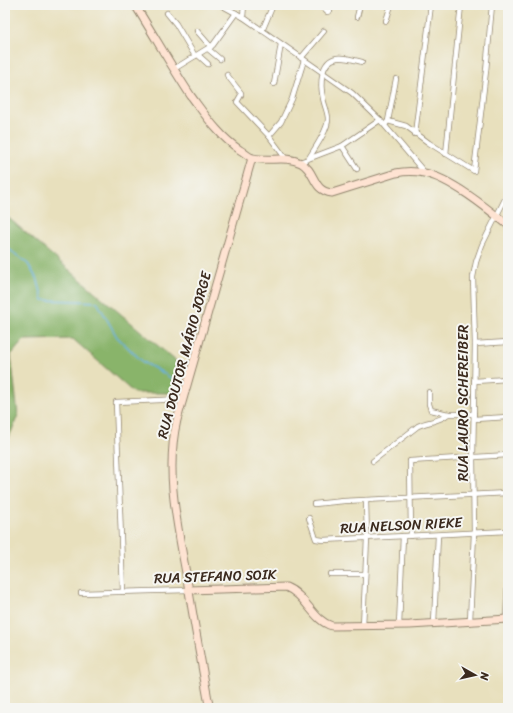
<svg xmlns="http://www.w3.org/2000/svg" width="513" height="713" font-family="Sriracha,sans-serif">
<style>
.forest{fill:#89b46b;stroke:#626f44}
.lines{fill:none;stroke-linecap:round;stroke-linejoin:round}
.stream{stroke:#66b0de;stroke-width:1.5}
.street-casing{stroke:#92856e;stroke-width:6}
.secondary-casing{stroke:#92856e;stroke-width:9}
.street{stroke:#fff;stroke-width:4.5}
.secondary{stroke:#fee3d2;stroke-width:7}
.labels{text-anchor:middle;stroke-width:4;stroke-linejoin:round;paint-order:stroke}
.street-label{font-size:14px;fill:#3b2a1e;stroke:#f6f6f2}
</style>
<rect width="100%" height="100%" fill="#f6f6f2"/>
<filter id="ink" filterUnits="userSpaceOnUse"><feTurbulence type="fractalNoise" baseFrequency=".025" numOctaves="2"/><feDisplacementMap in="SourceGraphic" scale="8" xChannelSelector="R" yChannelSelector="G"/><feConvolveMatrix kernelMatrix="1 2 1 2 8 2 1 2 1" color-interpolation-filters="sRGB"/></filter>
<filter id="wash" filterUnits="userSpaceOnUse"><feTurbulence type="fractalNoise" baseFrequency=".012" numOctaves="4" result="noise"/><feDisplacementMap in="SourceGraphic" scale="16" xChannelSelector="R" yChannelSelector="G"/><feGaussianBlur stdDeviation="0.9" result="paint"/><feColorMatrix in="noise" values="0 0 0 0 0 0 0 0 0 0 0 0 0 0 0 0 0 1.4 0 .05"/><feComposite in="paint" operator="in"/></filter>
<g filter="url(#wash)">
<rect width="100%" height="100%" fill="#e8e0bd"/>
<path class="forest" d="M5,215L184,368L178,393H134L73,339L24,340L11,355L18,415L8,440L5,443Z"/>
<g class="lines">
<path class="stream" d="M5,246L28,264L38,281L43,300L78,301L97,302L117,337L143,362L165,374L177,383"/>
</g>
</g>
<g filter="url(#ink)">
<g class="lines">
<g class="street-casing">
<g id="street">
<path d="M221,5L243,17"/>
<path d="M244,5L243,17L352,93L380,120L425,173"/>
<path d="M320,5L327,12L330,11L331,5"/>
<path d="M167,13L176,24L195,56"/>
<path d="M357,17L360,5"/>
<path d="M386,21L391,5"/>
<path d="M197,31L211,47"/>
<path d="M262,31L273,5"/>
<path d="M208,49L220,59"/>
<path d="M198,55L208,64"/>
<path d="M301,58L324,31"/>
<path d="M174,69L213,45L236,13"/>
<path d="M227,75L241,93V95L237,102L269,136L286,159"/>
<path d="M274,84L281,44"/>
<path d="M388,121L396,79"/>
<path d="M385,125L388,121L406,126L429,143L474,171L486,71L492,5"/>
<path d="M415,134L431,5"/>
<path d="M269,136L281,122L292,99L304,60"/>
<path d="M342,146L357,169"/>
<path d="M446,154L461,5"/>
<path d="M309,158C315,148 328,130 328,119C328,112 324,105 323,98C320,85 320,61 337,58C344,57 354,60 362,62"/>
<path d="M300,162L342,146L380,120"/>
<path d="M475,344L508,342"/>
<path d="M474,381L508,379"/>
<path d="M429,392V404L431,410L448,414H474"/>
<path d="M474,419L508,417"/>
<path d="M373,461L418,426C428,421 440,422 448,414"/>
<path d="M314,504L344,501L508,493"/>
<path d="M309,518L316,539L323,540L508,531"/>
<path d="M411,536L410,461L508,455"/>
<path d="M330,574H365"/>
<path d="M123,592L116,402L183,399"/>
<path d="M81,593L188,590"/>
<path d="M506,619L508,579"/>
<path d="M470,621L474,533L473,457L475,344L473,277L476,262L482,245L508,193"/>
<path d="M434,623L438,535"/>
<path d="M399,625L403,536"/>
<path d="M363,626L367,538L366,500"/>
</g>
</g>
<g class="secondary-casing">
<g id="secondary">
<path d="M135,5C154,35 171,66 191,96C206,116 219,136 240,150C244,152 248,157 253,158C268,162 286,155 301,163C316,171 312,191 332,193L396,173C405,171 415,171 424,173C450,178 487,208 508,225"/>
<path d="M188,590L286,587C306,595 313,621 332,626L410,625L508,619"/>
<path d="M210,708L209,705C201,661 193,617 186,573C177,523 165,471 177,420L252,158"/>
</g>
</g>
<use href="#street" class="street"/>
<use href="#secondary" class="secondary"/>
</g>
</g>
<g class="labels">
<g class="street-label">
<text transform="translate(184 355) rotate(-75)" y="5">RUA DOUTOR MÁRIO JORGE</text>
<text transform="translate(463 403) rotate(-90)" y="5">RUA LAURO SCHEREIBER</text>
<text transform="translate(401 525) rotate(-3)" y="5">RUA NELSON RIEKE</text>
<text transform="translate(215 576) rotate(-2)" y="5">RUA STEFANO SOIK</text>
</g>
</g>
<rect width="513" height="713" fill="none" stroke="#f6f6f2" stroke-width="20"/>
<g transform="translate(475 675) rotate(98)" stroke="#f6f6f2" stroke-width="3" paint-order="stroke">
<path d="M0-3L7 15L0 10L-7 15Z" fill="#3b2a1e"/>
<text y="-6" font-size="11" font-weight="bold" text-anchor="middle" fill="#3b2a1e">N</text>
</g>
</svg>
